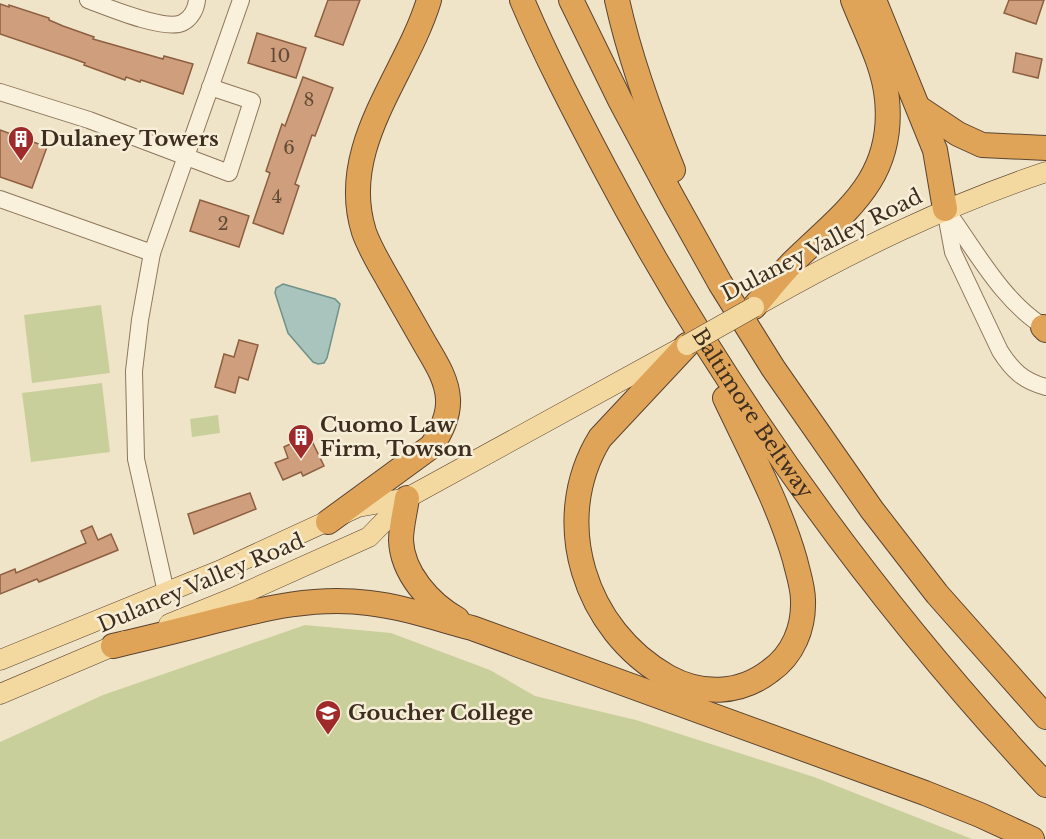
<svg xmlns="http://www.w3.org/2000/svg" width="1046" height="839" font-family="'Libre Baskerville',serif">
<style>
.green{fill:#c9cf9b}
.water{fill:#a9c4bc;stroke:#6f938a;stroke-width:1.5}
.building{fill:#cf9f7d;stroke:#8d5f41;stroke-width:1.5}
.lines{fill:none;stroke-linecap:round;stroke-linejoin:round}
.minor-casing{stroke:#8d765c;stroke-width:18}
.major-casing{stroke:#5b4430;stroke-width:21}
.highway-casing{stroke:#5b4430;stroke-width:26}
.minor{stroke:#faf1dc;stroke-width:16}
.major{stroke:#f3d9a0;stroke-width:20}
.highway{stroke:#e0a458;stroke-width:24}
.major-bridge-casing{stroke:#5b4430;stroke-width:21;stroke-linecap:butt}
.major-bridge{stroke:#f3d9a0;stroke-width:20}
.labels{text-anchor:middle;stroke-width:5;stroke-linejoin:round;paint-order:stroke}
.number-label{font-size:18px;fill:#624a37}
.poi-label{font-size:21px;font-weight:bold;fill:#3d2e20;stroke:#f7eed8;text-anchor:start}
.street-label{font-size:21px;fill:#3d2e20;stroke:#f7eed8}
</style>
<rect width="100%" height="100%" fill="#f0e4c8"/>
<g class="green">
<path d="M101,305L110,373L32,383L24,315Z"/>
<path d="M102,383L110,452L31,462L22,393Z"/>
<path d="M218,415L220,433L192,437L190,419Z"/>
<path d="M305,625L391,633L490,670L535,696L636,720L814,777L972,839H0V742L103,695Z"/>
</g>
<path class="water" d="M283,284L335,299L340,304L327,358L324,363L318,364L313,362L288,333L275,293L276,288Z"/>
<g class="building">
<path d="M328,0H360L343,45L315,36Z"/>
<path d="M1009,0H1044L1036,24L1004,13Z"/>
<path d="M0,4L9,7V5L49,18V20L63,26L94,37L93,39L163,59L164,56L193,64L183,94L141,80L140,82L126,77L125,80L84,65L85,63L71,58L0,34Z"/>
<path d="M257,33L306,48L296,78L248,63Z"/>
<path d="M1016,53L1042,59L1038,78L1013,72Z"/>
<path d="M303,77L333,88L315,136L312,135L295,184L299,186L283,234L253,223L270,173L266,171L282,124L285,126Z"/>
<path d="M0,130L47,147L32,188L0,177Z"/>
<path d="M200,200L249,216L239,247L190,231Z"/>
<path d="M239,340L258,345L248,380L239,377L235,393L215,387L224,354L234,357Z"/>
<path d="M309,435L324,466L303,476L301,472L283,480L275,463L288,458L284,447Z"/>
<path d="M250,493L256,509L194,534L188,514Z"/>
<path d="M92,526L98,540L111,534L118,550L39,582L37,579L0,594V575L15,569L16,573L86,543L81,531Z"/>
</g>
<g class="lines">
<g class="minor-casing">
<g id="minor">
<path d="M88,0C107,7 164,31 182,23C191,19 196,9 197,0"/>
<path d="M0,92L89,120L229,173L252,101L210,87"/>
<path d="M0,199L152,253"/>
<path d="M945,209L953,252L1000,351C1012,370 1023,381 1046,387"/>
<path d="M949,214C977,253 1004,303 1046,328"/>
<path d="M166,592L136,459L134,371L140,320L152,253L241,0"/>
</g>
</g>
<g class="major-casing">
<g id="major">
<path d="M763,302C855,250 945,206 1046,172"/>
<path d="M169,624L233,598L369,537L407,498L677,350"/>
<path d="M0,660L221,570L358,507L407,498"/>
<path d="M0,694L125,641"/>
</g>
</g>
<g class="highway-casing">
<g id="highway">
<path id="s1" d="M522,0C546,57 575,112 604,167C724,394 871,597 1046,785"/>
<path d="M571,0L620,100L672,197L720,283L773,368L872,510L937,594L1046,717"/>
<path d="M617,0C630,59 650,114 673,170"/>
<path d="M874,0L935,150L945,209"/>
<path d="M919,108L958,134L982,145L1046,148"/>
<path d="M754,307C767,292 779,276 793,262C844,212 895,180 887,99C884,65 865,31 853,0"/>
<path d="M1043,327L1046,330"/>
<path d="M687,345L600,438C549,521 585,631 668,677C701,695 739,695 770,671C793,655 804,628 803,600C803,587 798,573 795,560C779,504 750,451 725,398"/>
<path d="M407,498C405,512 401,527 401,540C402,573 430,604 457,619"/>
<path d="M328,522L432,446C441,431 449,416 448,399C447,379 435,361 425,344C413,323 401,302 389,281C380,265 370,249 364,232C337,147 406,76 429,0"/>
<path d="M113,646C147,638 181,630 215,621C266,608 316,596 369,603C404,607 438,619 472,628L925,793L980,815L1032,839"/>
</g>
</g>
<use href="#minor" class="minor"/>
<use href="#major" class="major"/>
<use href="#highway" class="highway"/>
<g class="major-bridge-casing">
<path id="major-bridge" d="M687,345L754,307"/>
</g>
<use href="#major-bridge" class="major-bridge"/>
</g>
<defs>
<g id="building-pin" transform="scale(1.35)"><path d="M0 17L-7.5 6A9.5 9.5 0 1 1 7.5 6Z" fill="#9e2a2b" stroke="#f7eed8"/><path d="M-4-6H4V6H1V3H-1V6H-4ZM-2.5-4.3h1.7v1.8h-1.7ZM.8-4.3h1.7v1.8H.8ZM-2.5-1h1.7V.8h-1.7ZM.8-1h1.7V.8H.8Z" fill="#fff"/></g>
<g id="university-pin" transform="scale(1.35)"><path d="M0 17L-7.5 6A9.5 9.5 0 1 1 7.5 6Z" fill="#9e2a2b" stroke="#f7eed8"/><path d="M0-5L7-2L0 1L-7-2ZM-4 1L0 2.5L4 1V4Q0 6-4 4Z" fill="#fff"/></g>
</defs>
<g fill-rule="evenodd">
<use href="#building-pin" x="21" y="139"/>
<use href="#building-pin" x="301" y="437"/>
<use href="#university-pin" x="328" y="713"/>
</g>
<g class="labels">
<g class="number-label">
<text x="280" y="62">10</text>
<text x="309" y="106">8</text>
<text x="289" y="154">6</text>
<text x="277" y="203">4</text>
<text x="223" y="230">2</text>
</g>
<g class="poi-label">
<text x="40" y="146">Dulaney Towers</text>
<text x="320" y="432">Cuomo Law<tspan x="320" dy="24">Firm, Towson</tspan></text>
<text x="348" y="720">Goucher College</text>
</g>
<g class="street-label">
<text transform="translate(822 245) rotate(-27)" y="7">Dulaney Valley Road</text>
<text dy="7" stroke="none"><textPath href="#s1" startOffset="474">Baltimore Beltway</textPath></text>
<text transform="translate(201 583) rotate(-23)" y="7">Dulaney Valley Road</text>
</g>
</g>
</svg>
